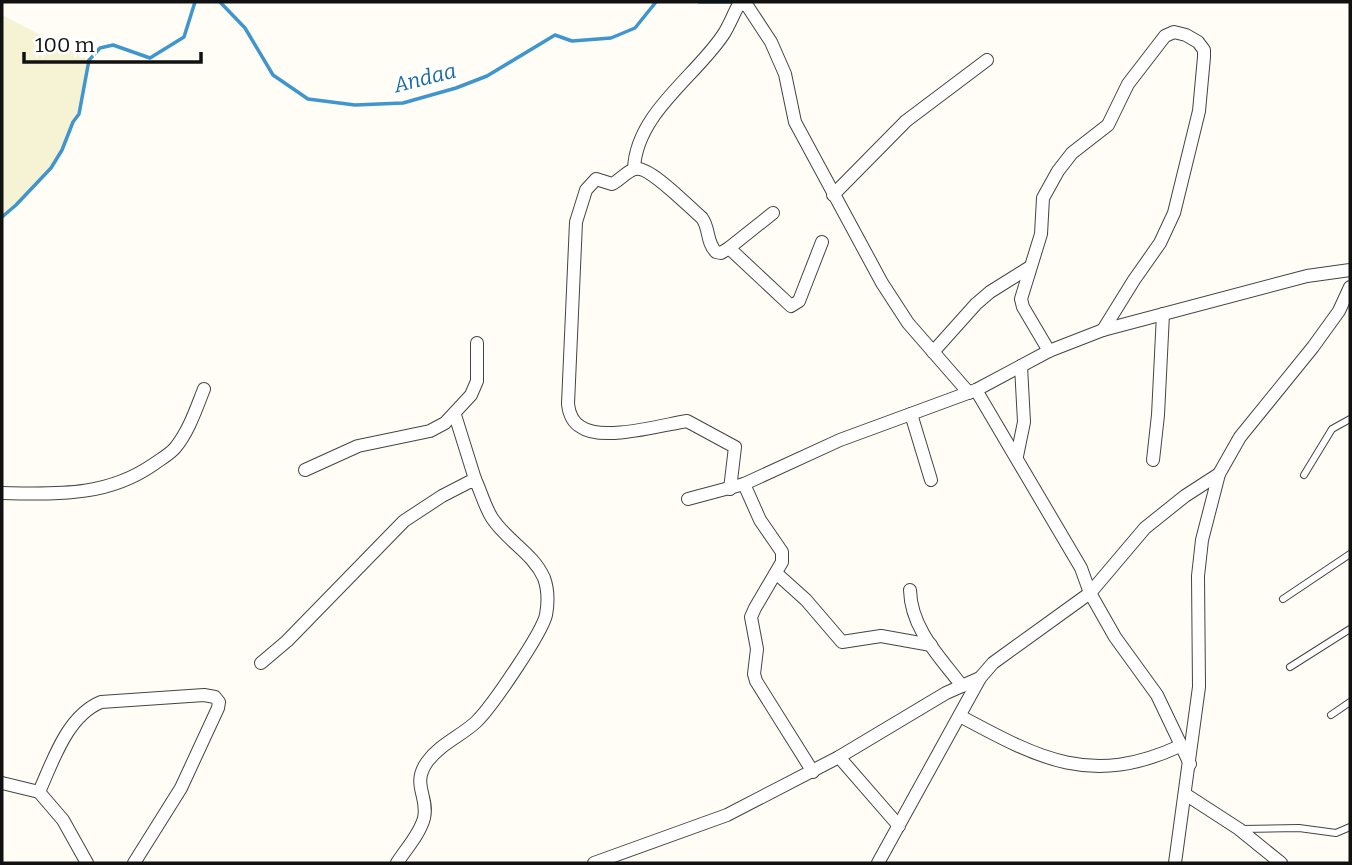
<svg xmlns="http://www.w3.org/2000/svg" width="1352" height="865" font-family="Bitter,serif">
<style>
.farmland{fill:#f6f3d4}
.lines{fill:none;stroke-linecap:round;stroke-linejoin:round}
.stream{stroke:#3f96cf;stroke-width:3.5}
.service-casing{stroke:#444;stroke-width:8}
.minor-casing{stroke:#444;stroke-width:14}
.service{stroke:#fff;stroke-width:6}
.minor{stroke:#fff;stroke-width:12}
.labels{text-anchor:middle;stroke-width:7;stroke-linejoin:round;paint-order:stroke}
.water-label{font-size:21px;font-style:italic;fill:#1768a6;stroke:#fff}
</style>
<rect width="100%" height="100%" fill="#fffdf5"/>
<path class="farmland" d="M2,15L89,60L79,114L72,122L62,150L51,168L16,205L2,217Z"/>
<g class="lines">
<g class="stream">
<path d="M220,2L245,28L273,75L308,99L355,105L403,103L456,88L487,76L555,35L572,41L611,38L635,28L656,2"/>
<path d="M699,2H738"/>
<path d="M2,217L16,205L51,168L62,150L73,122L79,114L89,60L100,48L113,45L150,58L184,37L195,2"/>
</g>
<g class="service-casing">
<g id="service">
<path d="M1304,475L1332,429L1350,419"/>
<path d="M1283,599L1350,554"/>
<path d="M1290,667L1350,629"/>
<path d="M1331,715L1350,702"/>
<path d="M1242,829L1299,828L1336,833L1350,827"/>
</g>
</g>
<g class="minor-casing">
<g id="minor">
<path d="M634,169C636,114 695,77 723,35C729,26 733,15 738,6L742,3L748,7L771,42L785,74L795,122L882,283L908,323L969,393"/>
<path d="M833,195L906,121L987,60"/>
<path d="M729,248L791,306L799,301L822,242"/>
<path d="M1049,351L1023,307L1021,299L1041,234L1043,198L1058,171L1072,153L1108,125L1128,84L1165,36L1174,32L1186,35L1198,42L1204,50V57L1199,111L1174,213L1160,243L1134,280L1103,330"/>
<path d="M933,352L976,304L990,292L1030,267"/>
<path d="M976,390L1081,568L1090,593L1115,637L1157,695L1190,764"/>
<path d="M911,414L931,480"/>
<path d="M455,415L475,479"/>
<path d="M1017,456L1024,422L1021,366"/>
<path d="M1153,460L1158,415L1163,314"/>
<path d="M305,470L358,446L430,431L445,423L471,395L477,381V343"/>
<path d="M744,484L760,520L782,552V562L755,608L751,617L757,649L754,674L756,681L813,772"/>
<path d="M730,489L735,447L687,421C662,425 602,442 581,427C572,422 569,413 568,404L576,222L586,190L596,179L612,184C620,180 627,171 635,169C649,165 690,208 702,218C710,229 706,242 716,252L721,253L729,248L773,213"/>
<path d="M2,493C57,494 107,497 154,464C161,459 170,454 175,448C189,431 196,409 204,389"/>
<path d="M688,499L744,484L840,440L976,390L1049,351L1103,330L1307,276L1350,270"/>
<path d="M776,573L806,600L842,642L881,636L931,645"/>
<path d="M910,590C911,629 940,657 962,686"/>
<path d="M261,663L287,641L404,521L442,496L475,479C481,492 485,507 492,518C507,541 533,553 544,578C548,589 548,604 546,615C542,633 491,708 476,722C461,736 440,744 427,762C411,785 429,796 424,818C420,834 405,850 397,863"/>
<path d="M960,716C1040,759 1091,787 1180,746"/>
<path d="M839,757L899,826"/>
<path d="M2,783L39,792L63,820L87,863"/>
<path d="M39,792C53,761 67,716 101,702L204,695L215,697L219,702L218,708L181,788L134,863"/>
<path d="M1185,794L1239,829L1281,863"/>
<path d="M594,863L727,815L839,757L946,693L980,678"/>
<path d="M878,863L980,678L993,663L1090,593L1145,528L1185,496L1219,474"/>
<path d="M1175,863L1199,687L1198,576L1202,540L1219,474L1240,437L1313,347L1339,311L1350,287"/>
</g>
</g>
<use href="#service" class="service"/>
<use href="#minor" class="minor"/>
</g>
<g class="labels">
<g class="water-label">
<text transform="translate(425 78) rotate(-14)" y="7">Andaa</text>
</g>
</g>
<rect width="1352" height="865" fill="none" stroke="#111111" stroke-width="7"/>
<path d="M24 52v10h177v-10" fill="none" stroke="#111111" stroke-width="3.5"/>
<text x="35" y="52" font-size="21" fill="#111111" stroke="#ffffff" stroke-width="5" paint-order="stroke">100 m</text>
</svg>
